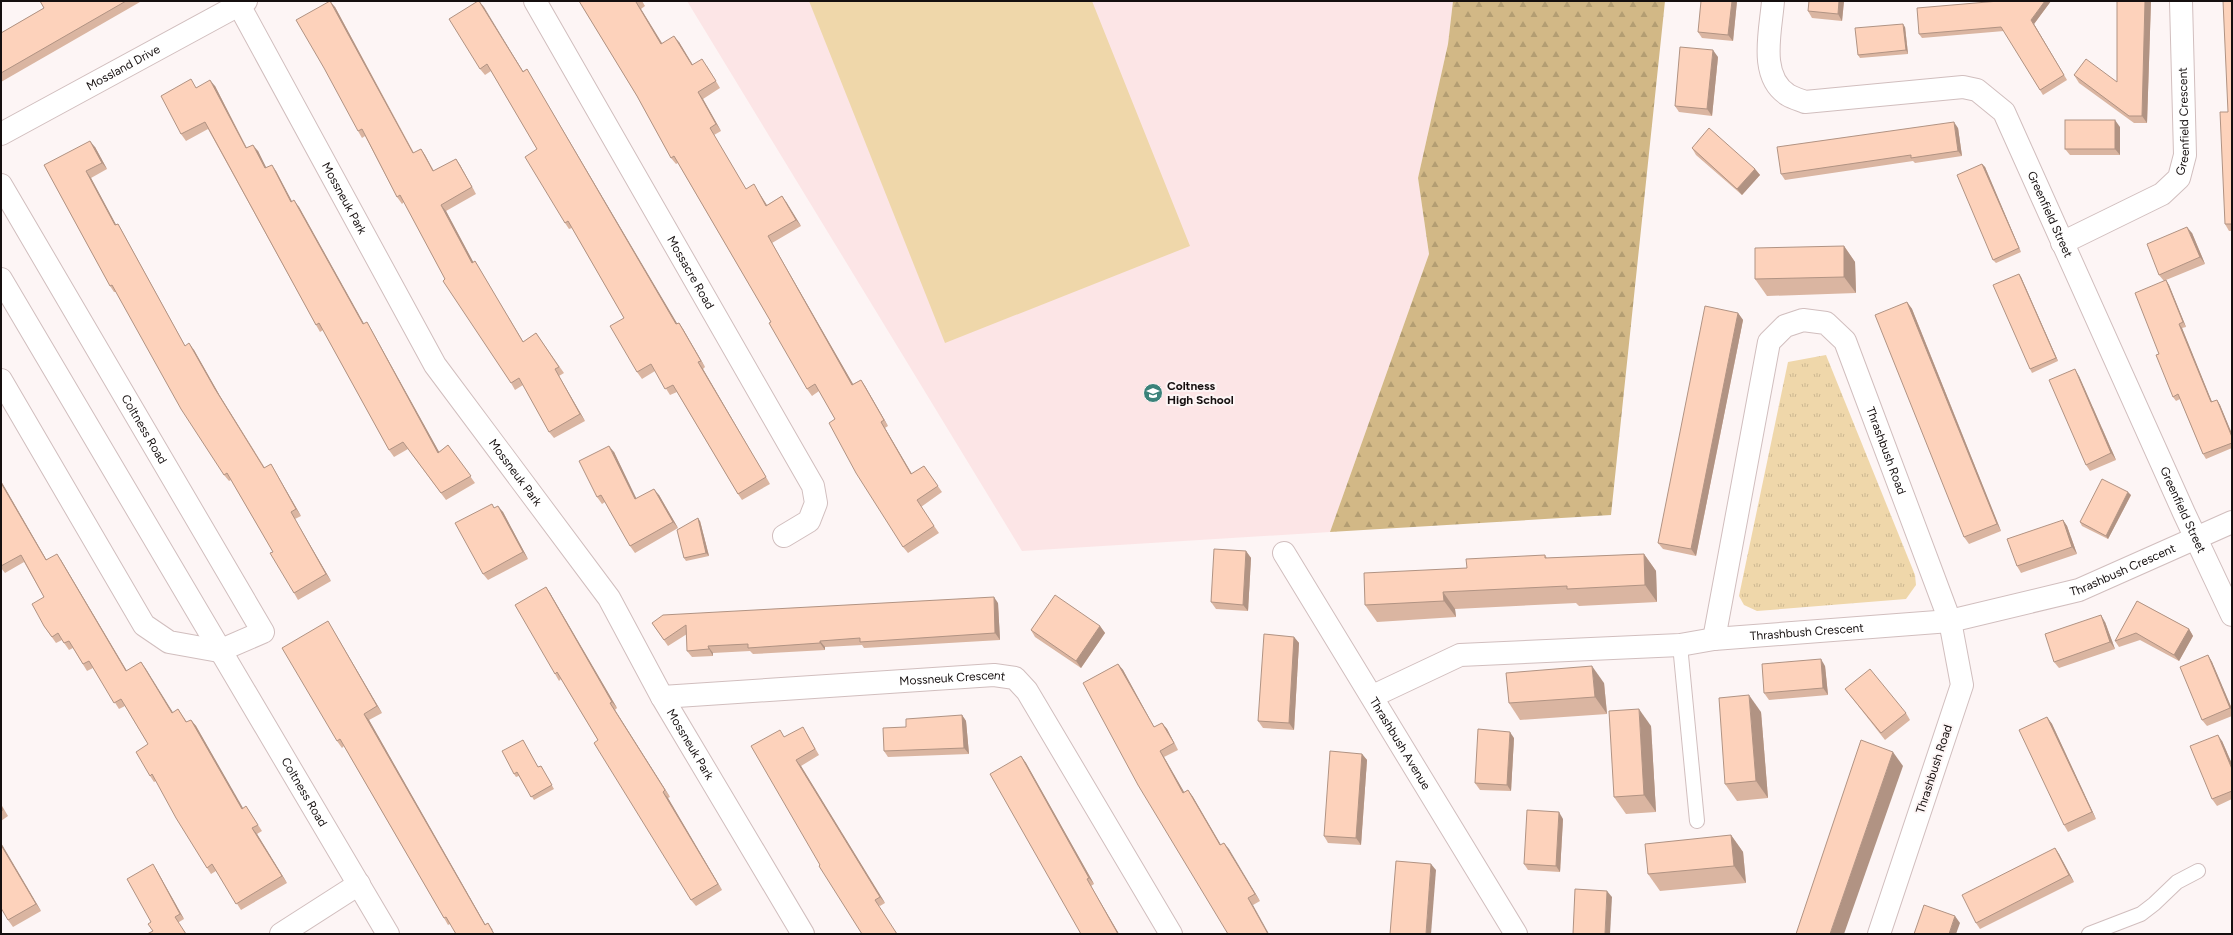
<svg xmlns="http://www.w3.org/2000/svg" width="2233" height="935" font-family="Figtree,sans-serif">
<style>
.built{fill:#fce5e6}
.grass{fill:url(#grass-tufts)}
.forest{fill:url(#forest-firs)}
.pitch{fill:#efd7aa}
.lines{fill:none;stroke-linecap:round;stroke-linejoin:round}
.service-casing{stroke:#d1bebe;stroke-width:16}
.minor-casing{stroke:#d1bebe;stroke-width:24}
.tertiary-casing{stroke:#d1bebe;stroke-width:24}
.service{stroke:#fff;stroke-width:14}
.minor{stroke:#fff;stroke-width:22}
.tertiary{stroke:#fff;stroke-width:22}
.wall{fill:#dab5a1}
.shaded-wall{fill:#b19383}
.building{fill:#fdd2bb;stroke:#b19383}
.labels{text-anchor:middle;stroke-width:4;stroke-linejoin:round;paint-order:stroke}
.street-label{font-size:12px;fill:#150f0f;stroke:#fdf5f5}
.poi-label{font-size:12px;font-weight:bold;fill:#150f0f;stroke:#fdf5f5;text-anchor:start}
</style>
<defs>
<pattern id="grass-tufts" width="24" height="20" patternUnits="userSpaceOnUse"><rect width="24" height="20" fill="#efd7aa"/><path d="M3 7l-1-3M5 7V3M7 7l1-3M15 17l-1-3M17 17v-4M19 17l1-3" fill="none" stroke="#ccb791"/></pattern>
<pattern id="forest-firs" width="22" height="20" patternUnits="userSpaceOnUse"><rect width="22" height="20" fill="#d2b886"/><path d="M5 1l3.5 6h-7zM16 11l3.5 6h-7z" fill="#b39d72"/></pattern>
</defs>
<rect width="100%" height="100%" fill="#fdf5f5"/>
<path class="built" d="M687,1H1453L1448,44L1418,178L1429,254L1330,532L1022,551Z"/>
<path class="grass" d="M1826,355L1915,575L1916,585L1906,599L1757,611L1744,605L1739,596L1788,362Z"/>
<path class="forest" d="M1453,1H1665L1611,515L1330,532L1429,254L1418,178L1448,44Z"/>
<path class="pitch" d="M809,1H1092L1190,246L945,343Z"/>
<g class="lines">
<g class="service-casing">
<g id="service">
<path d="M1680,645L1697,821"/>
<path d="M2089,934L2141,914L2154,904L2177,882L2198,871"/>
</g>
</g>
<g class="minor-casing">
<g id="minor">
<path id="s1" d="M535,1L813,486L816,503L809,521L784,536"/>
<path id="s2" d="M1773,1C1771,30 1758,76 1788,95C1793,98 1800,100 1805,102L1963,87L1977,90L2004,112L2184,513L2232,615"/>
<path id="s3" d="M239,5L435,365L609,598L662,697L803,934"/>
<path id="s4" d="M1,134L246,1"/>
<path id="s5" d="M1,185L263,632L219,651L169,642L144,625L1,380"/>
<path id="s6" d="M2062,243L2162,194L2179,178L2185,155L2181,1"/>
<path id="s7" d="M1284,553L1516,934"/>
<path id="s8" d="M1714,639L1769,342L1785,326L1803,320L1826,323L1845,341L1950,621L1962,685L1879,934"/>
<path id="s9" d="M1373,696L1460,655L1680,645L1714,639L1950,621L2079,590L2232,522"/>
<path id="s10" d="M662,697L994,675L1015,678L1027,691L1171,934"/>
<path d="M281,934L359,884"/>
</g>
</g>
<g class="tertiary-casing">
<g id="tertiary">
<path id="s11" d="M1,279L388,934"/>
</g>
</g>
<use href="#service" class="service"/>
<use href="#minor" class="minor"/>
<use href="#tertiary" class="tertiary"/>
</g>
<g class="wall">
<path d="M40,1H140V2L1,82V33L44,8Z"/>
<path d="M479,1L523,71L527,69L531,76L677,324L679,323L683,329L705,367L703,369L770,484L742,500L738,494L677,392L670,395L655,371L642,379L637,372L624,318L572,228L569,229L565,223L537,149L491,71L485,75L480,69Z"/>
<path d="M579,1H642L645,6L641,9L662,43L679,42L693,65L707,66L720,88L703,99L721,131L714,135L746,189L758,191L767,205L782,196L801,226L772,243L853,384L861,380L865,386L888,426L885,428L912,474L924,466L942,492L921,507L939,533L908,553L903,547L835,419L819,391L812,396L807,389L771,322L678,163L676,164L671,158L637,96Z"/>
<path d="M1737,1L1733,41L1702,38L1698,32Z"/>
<path d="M1844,1L1842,21L1812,18L1808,11Z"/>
<path d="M2045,1H2051L2034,24L2067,80L2043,95L2004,31L1922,38L1919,34Z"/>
<path d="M2117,1H2151L2147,123H2134L2079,83L2074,75L2117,82Z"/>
<path d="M2232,1V231H2229L2225,224Z"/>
<path d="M335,7L414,153L421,149L425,155L434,171L456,159L460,165L476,194L446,211L473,262L475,261L479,268L523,342L536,333L564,373L559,376L585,421L554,438L549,432L523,385L515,390L511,383L445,279L404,202L402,204L397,197L365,136L362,138L358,131Z"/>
<path d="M1905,27L1908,54L1860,58L1858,55Z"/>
<path d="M1718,57L1712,116L1679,112L1675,106Z"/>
<path d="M215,86L247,148L258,151L266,168L276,171L292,202L299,207L364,324L371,329L439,452L448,445L475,483L446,500L408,449L394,457L389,450L323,330L320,332L316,325L208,129L186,141L181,134L197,87Z"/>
<path d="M2120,127V155H2070L2065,149Z"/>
<path d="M1958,128L1962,156L1915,163L1913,161L1785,180L1781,174Z"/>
<path d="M95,147L107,169L91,178L116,225L118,224L122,231L185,346L194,350L220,396L265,468L271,464L275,471L301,516L295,519L331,581L298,600L294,593L273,552L231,480L229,481L224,475L116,292H114L110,286L44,165Z"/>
<path d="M1692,148L1755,169L1760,175L1742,195L1696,155Z"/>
<path d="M1982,164L1985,167L2021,252L1996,263L1993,260Z"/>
<path d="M2192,233L2205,264L2166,280L2169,285L2186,327L2182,328L2212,402L2217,400L2220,405L2232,434V448L2206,459L2203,454L2180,399L2176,401L2173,397L2159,354L2164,281L2159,275Z"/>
<path d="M1844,246L1855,262L1856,293L1767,296L1755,279Z"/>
<path d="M2019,274L2021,277L2058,361L2032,373L2030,369Z"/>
<path d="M1907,302L1912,309L2001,531L1969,544L1964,537Z"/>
<path d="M1738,313L1743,320L1696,556L1663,549L1658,543Z"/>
<path d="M2079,376L2116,460L2090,471L2086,465Z"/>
<path d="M614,452L636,499L659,495L678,528L635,553L630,546L605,502L602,504L597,497Z"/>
<path d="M1,481L46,559L61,560L127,671L141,662L173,713L178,709L187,722L191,720L196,726L243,809L246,806L262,831L257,834L287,883L241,910L216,871L211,874L207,868L156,781L154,782L150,776L148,744L125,706L119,709L93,668L87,671L73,648L69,650L62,640L56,643L44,626V597L24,562L5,573L1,568Z"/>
<path d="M2131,495L2108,539L2082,526L2080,522Z"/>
<path d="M494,508L503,512L528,559L488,580L483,574Z"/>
<path d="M2063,520L2067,526L2077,554L2021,573L2017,566Z"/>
<path d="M700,521L709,556L686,561L684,558Z"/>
<path d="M1246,551L1251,558L1248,611L1216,609L1211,602Z"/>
<path d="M1644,554L1656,571L1657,602L1579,606L1576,603L1455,609L1456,617L1377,622L1365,605L1467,568L1545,555L1547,558Z"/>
<path d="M546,587L550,593L617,708L615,710L670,797L668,798L722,890L696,906L691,900L598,740L561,679L559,681L555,674Z"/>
<path d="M2137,601L2189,629L2193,636L2179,661L2140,640L2119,647L2115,641Z"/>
<path d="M998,603L1000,640L864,648L862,645L825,647V650L753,654L750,651L713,653V656L692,657L687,651V634L668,646L652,623Z"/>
<path d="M2105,622L2115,649L2059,668L2054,662Z"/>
<path d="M1100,626L1105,633L1081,668L1035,637L1031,630Z"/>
<path d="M332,628L382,713L369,720L485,924L488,923L493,930L450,924L448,925L444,918L344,746L342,748L337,741Z"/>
<path d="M1294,637L1299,643L1294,730L1263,728L1258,721Z"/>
<path d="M2208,655L2212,662L2232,709V716L2207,726L2202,720Z"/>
<path d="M1118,664L1123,670L1154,727L1162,723L1167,729L1178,750L1164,757L1184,792L1188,790L1193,797L1221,845L1224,843L1260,901L1253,905L1138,785Z"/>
<path d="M1825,666L1828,695L1769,700L1764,693Z"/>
<path d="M1604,683L1607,714L1520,720L1509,703Z"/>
<path d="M1845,689L1906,713L1910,720L1885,740Z"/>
<path d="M1761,712L1768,798L1737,801L1725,784Z"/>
<path d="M962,715L966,721L969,754L888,757L884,751L906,727Z"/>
<path d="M2047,717L2052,724L2096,819L2068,832L2064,825Z"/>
<path d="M1651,726L1656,812L1626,814L1614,797Z"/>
<path d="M807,734L819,755L801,766L885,903L880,906L820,865L785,737Z"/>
<path d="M1514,738L1511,791L1480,790L1475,783Z"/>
<path d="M523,740L538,767L541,766L554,789L534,800L519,776L516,777L514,774Z"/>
<path d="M2222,741L2232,764V799L2217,806L2212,799Z"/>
<path d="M1362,754L1367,760L1361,845L1328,843L1324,836Z"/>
<path d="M1021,756L1026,763L1094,884L1091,886L1119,934H1081Z"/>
<path d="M1,804L8,816L1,821Z"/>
<path d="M1563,819L1560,872L1528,870L1524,864Z"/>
<path d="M1731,835L1743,852L1746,883L1660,891L1648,874Z"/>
<path d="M1,843L41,911L13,927L8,920Z"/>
<path d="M2055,848L2059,854L2074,882L1980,929L1976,923Z"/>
<path d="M156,869L184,919L179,922L153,931L151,922Z"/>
</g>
<g class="shaded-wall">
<path d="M330,1L335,7L417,160L413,153Z"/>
<path d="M479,1L484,7L527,78L523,72Z"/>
<path d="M1732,1H1737L1733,41L1728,35Z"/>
<path d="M1839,1H1844L1842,21L1838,14Z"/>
<path d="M2045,1H2051L2034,24L2067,80L2031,20Z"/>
<path d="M2145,1H2151L2147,123L2142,116Z"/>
<path d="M636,2L641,9L666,50L661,44Z"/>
<path d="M1903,24L1905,27L1908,54L1906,50Z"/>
<path d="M674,36L679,42L697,72L692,65Z"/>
<path d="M1713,50L1718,57L1712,116L1707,109Z"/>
<path d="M527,69L531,76L681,330L676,324Z"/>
<path d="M210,80L215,86L250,155L246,148Z"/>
<path d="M698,92L703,99L721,131L716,124Z"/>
<path d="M2115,120L2120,127V155L2115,149Z"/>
<path d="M1954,122L1958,128L1962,156L1958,151Z"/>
<path d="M90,141L95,147L107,169L102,163Z"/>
<path d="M253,145L258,151L270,175L265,168Z"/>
<path d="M421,149L425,155L437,178L433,171Z"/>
<path d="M456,159L460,165L476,194Z"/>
<path d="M1982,164L1985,167L2021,252L2019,248Z"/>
<path d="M272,165L276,171L296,209L291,202Z"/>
<path d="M1755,169L1760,175L1742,195L1737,189Z"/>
<path d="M86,171L91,178L120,232L115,225Z"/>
<path d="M754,184L758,191L771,212L766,206Z"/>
<path d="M782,196L787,203L801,226L796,220Z"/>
<path d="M294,200L299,207L368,331L363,324Z"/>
<path d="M441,205L446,211L477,269L472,263Z"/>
<path d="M118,224L122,231L189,353L185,346Z"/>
<path d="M2187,227L2192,233L2205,264L2200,257Z"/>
<path d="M768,236L772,243L857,391L852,385Z"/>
<path d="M1844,246L1855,262L1856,293L1844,277Z"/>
<path d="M475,261L479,268L527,348L523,342Z"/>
<path d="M2019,274L2021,277L2058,361L2056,358Z"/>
<path d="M2166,280L2169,285L2186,327L2183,322Z"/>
<path d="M1907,302L1912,309L2001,531L1997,524Z"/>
<path d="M1738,313L1743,320L1696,556L1691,549Z"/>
<path d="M367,322L371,329L443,459L438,453Z"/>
<path d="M679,323L683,329L705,367L701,361Z"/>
<path d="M2179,324L2182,328L2214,407L2211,402Z"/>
<path d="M189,343L194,350L220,396L269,475L215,389Z"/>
<path d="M698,362L703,369L770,484L766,477Z"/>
<path d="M555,369L559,376L585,421L580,414Z"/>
<path d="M2075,369L2079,376L2116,460L2111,453Z"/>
<path d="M861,380L865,386L888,426L884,420Z"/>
<path d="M2217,400L2220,405L2232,434V437Z"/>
<path d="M881,422L885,428L916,481L911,474Z"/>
<path d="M609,446L614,452L640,506L635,499Z"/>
<path d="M271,464L275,471L301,516L296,509Z"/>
<path d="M1,481L50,566L46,560L1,483Z"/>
<path d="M654,489L659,495L678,528L673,522Z"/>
<path d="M2128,492L2131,495L2108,539L2106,536Z"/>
<path d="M498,506L503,512L528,559L523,552Z"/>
<path d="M291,512L295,519L331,581L326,574Z"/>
<path d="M698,518L700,521L709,556L706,553Z"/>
<path d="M2063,520L2067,526L2077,554L2072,547Z"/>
<path d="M1246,551L1251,558L1248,611L1243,605Z"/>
<path d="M57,554L61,560L131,678L126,671Z"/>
<path d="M1644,554L1656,571L1657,602L1645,585Z"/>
<path d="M546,587L550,593L617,708L612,702Z"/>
<path d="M1443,592L1455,609L1456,617L1444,601Z"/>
<path d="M994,597L998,603L1000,640L995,633Z"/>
<path d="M2101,615L2105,622L2115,649L2110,642Z"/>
<path d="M328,621L332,628L382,713L377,706Z"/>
<path d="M1100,626L1105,633L1081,668L1076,661Z"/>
<path d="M2189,629L2193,636L2179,661L2174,655Z"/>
<path d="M1294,637L1299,643L1294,730L1289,723Z"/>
<path d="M820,641L825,647V650L820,643Z"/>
<path d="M708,646L713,653V656L709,649Z"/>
<path d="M2208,655L2212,662L2232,709V711L2230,708Z"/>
<path d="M1821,659L1825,666L1828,695L1823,688Z"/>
<path d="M141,662L146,669L177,719L172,713Z"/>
<path d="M1118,664L1123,670L1158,734Z"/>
<path d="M1592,666L1604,683L1607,714L1595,697Z"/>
<path d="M1749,695L1761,712L1768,798L1756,781Z"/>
<path d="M610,703L615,710L670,797L665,790Z"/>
<path d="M1639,709L1651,726L1656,812L1644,795Z"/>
<path d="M364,714L369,720L489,931L485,925Z"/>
<path d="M962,715L966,721L969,754L964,748Z"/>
<path d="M2047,717L2052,724L2096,819L2092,812Z"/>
<path d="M191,720L196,726L247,815L242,809Z"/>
<path d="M1162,723L1167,729L1178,750L1174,743Z"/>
<path d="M1510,732L1514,738L1511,791L1507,785Z"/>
<path d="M2218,735L2222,741L2232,764V769Z"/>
<path d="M1160,751L1164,757L1188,799L1183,793Z"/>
<path d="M1893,752L1903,766L1844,934H1830Z"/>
<path d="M1362,754L1367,760L1361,845L1356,838Z"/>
<path d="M1021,756L1026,763L1094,884L1089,878Z"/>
<path d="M796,760L801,766L885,903L880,897Z"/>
<path d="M1188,790L1193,797L1225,852L1220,845Z"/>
<path d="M663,792L668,798L722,890L718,884Z"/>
<path d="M1559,812L1563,819L1560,872L1556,866Z"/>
<path d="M252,828L257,834L287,883L282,876Z"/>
<path d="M1731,835L1743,852L1746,883L1734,866Z"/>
<path d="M1,843L41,911L36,904L1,845Z"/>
<path d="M1224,843L1229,849L1260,901L1255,894Z"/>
<path d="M2055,848L2059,854L2074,882L2069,875Z"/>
<path d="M153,864L156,869L184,919L180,914Z"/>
<path d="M1431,864L1436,870L1431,934H1426Z"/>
<path d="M1087,879L1091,886L1119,934H1118Z"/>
<path d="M1607,891L1612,897L1610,934H1605Z"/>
<path d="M1248,898L1253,905L1269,934H1268Z"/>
<path d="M1955,916L1960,923L1956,934H1949Z"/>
</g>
<g class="building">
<path d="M40,1H126L1,73V33L44,8Z"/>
<path d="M330,1L413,153L421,149L433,171L456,159L472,187L441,205L472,263L475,261L523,342L536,333L559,367L555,369L580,414L549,432L519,378L511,383L443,281L445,279L400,195L397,197L362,129L358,131L324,68L296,20Z"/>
<path d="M478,1H479L523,72L527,69L676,324L679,323L701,361L698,362L766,477L738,494L673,385L665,389L651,364L637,372L610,326L624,318L568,221L565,223L525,157L537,149L487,64L480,69L449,19Z"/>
<path d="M579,1H638L636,2L661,44L674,36L692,65L702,59L716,81L698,92L716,124L710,128L746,189L754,184L766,206L782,196L796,220L768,236L852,385L861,380L884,420L881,422L911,474L924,466L938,486L917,500L934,526L903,547L856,473L829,423L835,419L815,384L807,389L769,323L771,322L674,156L671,158L637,96Z"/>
<path d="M1701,1H1732L1728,35L1698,32Z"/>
<path d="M1809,1H1839L1838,14L1808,11Z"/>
<path d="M1999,1H2045L2031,20L2064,75L2040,90L2001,27L1919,34L1917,8Z"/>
<path d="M2117,1H2145L2142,116H2129L2074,75L2086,59L2117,82Z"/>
<path d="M2223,1H2232V224H2225L2220,112H2228Z"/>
<path d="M1903,24L1906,50L1858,55L1855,28Z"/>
<path d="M1680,47L1713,50L1707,109L1675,106Z"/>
<path d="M191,79L196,88L210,80L246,148L253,145L265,168L272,165L291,202L294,200L363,324L367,322L438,453L448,445L471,476L441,493L403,442L389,450L319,323L316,325L205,122L181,134L161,96Z"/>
<rect x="2065" y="120" width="50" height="29"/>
<path d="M1954,122L1958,151L1911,158V155L1781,174L1777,147Z"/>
<path d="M1709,128L1755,169L1737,189L1692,148Z"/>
<path d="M90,141L102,163L86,171L115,225L118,224L185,346L189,343L215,389L264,468L271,464L296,509L291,512L326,574L294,593L270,553L273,552L227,473L224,475L181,409L112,285L110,286L44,165Z"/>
<path d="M1982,164L2019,248L1993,260L1957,175Z"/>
<path d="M2187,227L2200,257L2159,275L2147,244Z"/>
<path d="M1844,246V277L1755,279V248Z"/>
<path d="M2019,274L2056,358L2030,369L1993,285Z"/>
<path d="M2166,280L2183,322L2179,324L2211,402L2217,400L2232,437V443L2203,454L2178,394L2173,397L2156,355L2159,354L2135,293Z"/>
<path d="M1907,302L1997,524L1964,537L1875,315Z"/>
<path d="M1705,306L1738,313L1691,549L1658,543Z"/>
<path d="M2075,369L2111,453L2086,465L2049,380Z"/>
<path d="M609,446L635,499L654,489L673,522L630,546L601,495L597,497L579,461Z"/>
<path d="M2102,479L2128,492L2106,536L2080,522Z"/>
<path d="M1,483L46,560L57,554L126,671L141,662L172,713L178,709L186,722L191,720L242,809L246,806L258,825L252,828L282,876L236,904L212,864L207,868L176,818L152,774L150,776L136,752L148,744L121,699L114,703L89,661L83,664L69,641L64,643L58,633L52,637L44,626L32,604L44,597L21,555L1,566Z"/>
<path d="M492,504L494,508L498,506L523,552L483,574L455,523Z"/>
<path d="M698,518L706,553L684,558L677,530Z"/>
<path d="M2063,520L2072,547L2017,566L2007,539Z"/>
<path d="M1214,549L1246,551L1243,605L1211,602Z"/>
<path d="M1644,554L1645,585L1567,589V586L1443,592L1444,601L1365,605L1364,573L1467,568L1466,559L1545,555V558Z"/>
<path d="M546,587L612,702L610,703L665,790L663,792L718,884L691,900L594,743L598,740L557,672L555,674L515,605Z"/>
<path d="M1055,595L1100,626L1076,661L1031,630Z"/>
<path d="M994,597L995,633L860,642V638L820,641V643L748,648V644L708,646L709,649L687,651L686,625L664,640L652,623L663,615Z"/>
<path d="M2137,601L2189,629L2174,655L2136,633L2115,641Z"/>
<path d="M2101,615L2110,642L2054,662L2045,634Z"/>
<path d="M328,621L377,706L364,714L485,925L488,923L494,934H456L446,917L444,918L340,739L337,741L282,648Z"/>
<path d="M1264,634L1294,637L1289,723L1258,721Z"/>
<path d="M2208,655L2230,708L2202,720L2180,667Z"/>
<path d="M1821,659L1823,688L1764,693L1762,664Z"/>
<path d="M1118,664L1154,727L1162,723L1174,743L1160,751L1183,793L1188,790L1220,845L1224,843L1255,894L1248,898L1268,934H1228L1138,785L1083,683Z"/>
<path d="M1592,666L1595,697L1509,703L1506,673Z"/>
<path d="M1870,669L1906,713L1881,733L1845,689Z"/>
<path d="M1749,695L1756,781L1725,784L1719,698Z"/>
<path d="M1639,709L1644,795L1614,797L1609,711Z"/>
<path d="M962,715L964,748L884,751L883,728L906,727V719Z"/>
<path d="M2047,717L2092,812L2064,825L2019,730Z"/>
<path d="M803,727L815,749L796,760L880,897L875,900L897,934H862L819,866L820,865L751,746L780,730L784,737Z"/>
<path d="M1478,729L1510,732L1507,785L1475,783Z"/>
<path d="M2218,735L2232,769V791L2212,799L2190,746Z"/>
<path d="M523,740L538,767L541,766L552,785L531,797L517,772L514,774L502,751Z"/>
<path d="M1861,740L1893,752L1830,934H1796Z"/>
<path d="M1330,751L1362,754L1356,838L1324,836Z"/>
<path d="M1021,756L1089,878L1087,879L1118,934H1081L990,774Z"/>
<path d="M1,806L3,810L1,811Z"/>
<path d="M1527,810L1559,812L1556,866L1524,864Z"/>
<path d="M1731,835L1734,866L1648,874L1645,844Z"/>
<path d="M1,845L36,904L8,920L1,908Z"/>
<path d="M2055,848L2069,875L1976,923L1962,895Z"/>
<path d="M1396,861L1431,864L1426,934H1390Z"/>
<path d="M153,864L180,914L175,917L186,934H147L153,931L148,924L151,922L127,879Z"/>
<path d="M1575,889L1607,891L1605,934H1573Z"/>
<path d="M1924,905L1955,916L1949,934H1914Z"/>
</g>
<defs>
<g id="school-disc" transform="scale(1)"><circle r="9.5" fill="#3b827a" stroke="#fdf5f5"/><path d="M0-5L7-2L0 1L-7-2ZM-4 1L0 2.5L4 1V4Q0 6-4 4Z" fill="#fff"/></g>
</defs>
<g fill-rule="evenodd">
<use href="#school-disc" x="1153" y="393"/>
</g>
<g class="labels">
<g class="street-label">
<text dy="4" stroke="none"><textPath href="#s4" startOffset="139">Mossland Drive</textPath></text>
<text dy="4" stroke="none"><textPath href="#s6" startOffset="192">Greenfield Crescent</textPath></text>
<text dy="4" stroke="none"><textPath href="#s3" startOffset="220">Mossneuk Park</textPath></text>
<text dy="4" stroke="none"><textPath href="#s2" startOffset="439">Greenfield Street</textPath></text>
<text dy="4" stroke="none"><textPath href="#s1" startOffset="313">Mossacre Road</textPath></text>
<text dy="4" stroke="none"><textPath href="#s5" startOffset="283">Coltness Road</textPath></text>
<text dy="4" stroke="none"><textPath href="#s8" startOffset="510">Thrashbush Road</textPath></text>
<text dy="4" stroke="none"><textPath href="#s3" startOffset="544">Mossneuk Park</textPath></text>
<text dy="4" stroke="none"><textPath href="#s2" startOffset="763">Greenfield Street</textPath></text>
<text dy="4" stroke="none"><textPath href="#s9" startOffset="768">Thrashbush Crescent</textPath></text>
<text dy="4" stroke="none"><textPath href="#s9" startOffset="444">Thrashbush Crescent</textPath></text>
<text dy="4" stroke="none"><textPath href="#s10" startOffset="291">Mossneuk Crescent</textPath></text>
<text dy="4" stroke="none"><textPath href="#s7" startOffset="223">Thrashbush Avenue</textPath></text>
<text dy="4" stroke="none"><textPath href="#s3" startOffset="868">Mossneuk Park</textPath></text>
<text transform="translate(1934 769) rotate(-72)" y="4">Thrashbush Road</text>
<text dy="4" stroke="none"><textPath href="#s11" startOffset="596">Coltness Road</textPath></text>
</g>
<g class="poi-label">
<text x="1167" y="390">Coltness<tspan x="1167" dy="14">High School</tspan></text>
</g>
</g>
<rect width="2233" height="935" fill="none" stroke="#150f0f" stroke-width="4"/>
</svg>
